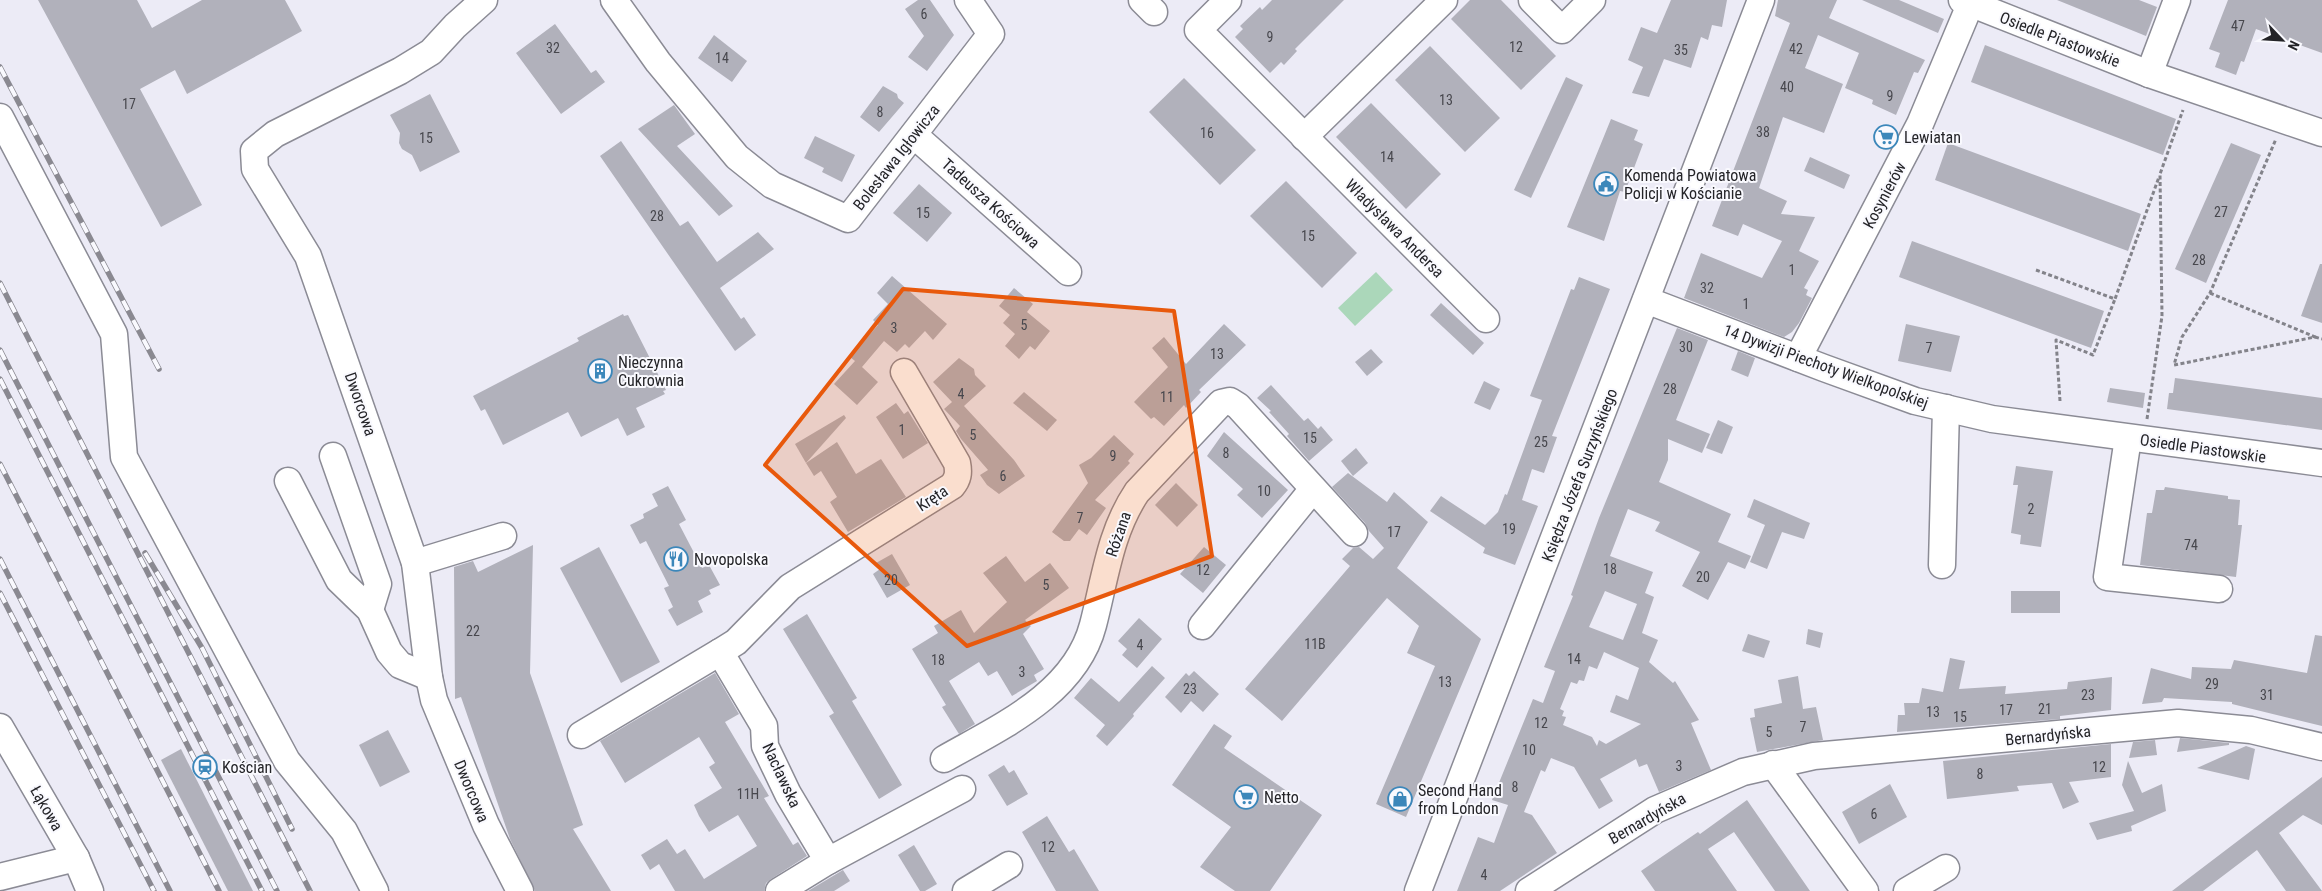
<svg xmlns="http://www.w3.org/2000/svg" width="2322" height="891" font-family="'Roboto Condensed',sans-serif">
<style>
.green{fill:#abd7ba}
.building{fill:#b1b1bb;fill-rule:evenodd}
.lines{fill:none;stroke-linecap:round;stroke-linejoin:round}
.minor-casing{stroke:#8b8b95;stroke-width:29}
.path{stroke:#83838a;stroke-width:3;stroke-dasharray:4 2.5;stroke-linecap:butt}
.minor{stroke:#fff;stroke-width:26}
.rail-casing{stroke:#8a8991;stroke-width:5.5}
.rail{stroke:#f9f9fe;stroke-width:4;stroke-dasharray:11;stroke-linecap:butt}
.marked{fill:#e8590c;fill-opacity:0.2;stroke:#e8590c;stroke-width:4;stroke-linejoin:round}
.labels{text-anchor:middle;stroke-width:4;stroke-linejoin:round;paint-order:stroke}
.number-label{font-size:14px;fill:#47474d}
.street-label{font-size:16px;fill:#242428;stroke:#f9f9fe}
.poi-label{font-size:16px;fill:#242428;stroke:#f9f9fe;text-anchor:start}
</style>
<rect width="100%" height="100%" fill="#ecebf6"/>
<path class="green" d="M1376,272L1393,290L1355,326L1338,308Z"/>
<g class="building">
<path d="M38,0H137L152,28L202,0H285L302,31L187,94L175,70L140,89L202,205L161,227Z"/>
<path d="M918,0H930L954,35L927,71L908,57L924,36L905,9Z"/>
<path d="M1272,0H1344L1295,49L1297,51L1284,65L1281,62L1270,73L1235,37L1243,29L1240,26L1260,7L1262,10Z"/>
<path d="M1470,0H1501L1556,56L1521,90L1451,19Z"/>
<path d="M1671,0H1727L1722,27L1712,25L1708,40L1701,37L1691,68L1664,59L1649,97L1632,93L1643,67L1628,60L1641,27L1657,33Z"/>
<path d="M1778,0H1837L1829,18L1925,60L1918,73L1914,72L1896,115L1872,104L1873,100L1845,88L1859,53L1818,35L1805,68L1843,84L1824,133L1783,117L1759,188L1787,201L1781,214L1815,217L1799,251L1819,261L1804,288L1808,290L1806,295L1812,298L1799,323L1792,332L1784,337L1684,298L1701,253L1762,278L1782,241L1743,224L1738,236L1712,226L1790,23L1775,16Z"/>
<path d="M1862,0H1899L1944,19L1938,33Z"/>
<path d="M2057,0H2139L2157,7L2146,36Z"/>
<path d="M2228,0H2322V53L2256,29L2244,62L2241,61L2236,75L2215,67L2220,53L2209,49Z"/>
<path d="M555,24L591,73L596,70L605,82L561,114L516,53Z"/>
<path d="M714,35L747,61L732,82L698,58Z"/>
<path d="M1985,45L2176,119L2163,155L1971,82Z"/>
<path d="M1430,46L1500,118L1465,152L1395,80Z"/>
<path d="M1566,77L1583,85L1531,198L1514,190Z"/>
<path d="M1184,78L1256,150L1220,185L1149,112Z"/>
<path d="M883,86L897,94L898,98L904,103L879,132L860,117Z"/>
<path d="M430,94L460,152L420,172L412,155L402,149L399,143L400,133L390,115Z"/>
<path d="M1371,103L1441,174L1406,209L1336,137Z"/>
<path d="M674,105L695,134L677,146L733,206L719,216L638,129Z"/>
<path d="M1611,119L1638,130L1634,140L1643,144L1625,192L1620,191L1604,241L1567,227Z"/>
<path d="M815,136L855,155L842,182L822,172L824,168L804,158Z"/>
<path d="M621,141L680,226L688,221L717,262L758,232L774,249L720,288L741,319L744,317L756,335L735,351L600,156Z"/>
<path d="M1948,143L2141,214L2128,251L1935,180Z"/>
<path d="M2231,143L2261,155L2206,283L2175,269Z"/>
<path d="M1810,157L1850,175L1844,189L1804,171Z"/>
<path d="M1286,181L1357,253L1322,288L1250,216Z"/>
<path d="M919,184L952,213L927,242L893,213Z"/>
<path d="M1912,241L2104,311L2091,348L1899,277Z"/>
<path d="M2320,264H2322V323L2301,316Z"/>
<path d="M892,276L947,324L933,340L925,331L909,348L905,344L897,352L884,341L862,367L878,382L857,405L834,384L855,361L850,357L878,325L873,320L888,304L877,293Z"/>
<path d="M1579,277L1610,289L1552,436L1557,437L1544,473L1532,469L1522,500L1538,506L1515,565L1483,553L1485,548L1430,511L1441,496L1485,525L1498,512L1505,494L1507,495L1542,400L1530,396L1571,289L1574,290Z"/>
<path d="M1014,288L1033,304L1027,312L1050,331L1035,350L1030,346L1019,359L1005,346L1015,334L1003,323L1010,315L999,306Z"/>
<path d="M1441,303L1484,343L1473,355L1430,315Z"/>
<path d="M623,314L624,316L628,315L666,390L663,391L665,394L636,408L645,427L627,436L618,418L581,437L568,412L503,445L485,409L481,411L473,396L579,341L577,338Z"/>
<path d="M1224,324L1246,345L1199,390L1201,392L1186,408L1184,405L1164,426L1154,417L1151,419L1134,402L1168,367L1152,348L1164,337L1186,364Z"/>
<path d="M1906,324L1960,336L1951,372L1898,361Z"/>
<path d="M1677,328L1708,340L1676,420L1710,434L1702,453L1668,439V460L1659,482L1731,514L1718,542L1751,556L1745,569L1728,562L1708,600L1682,586L1700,552L1655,531L1660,522L1628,509L1610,556L1653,572L1645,593L1654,597L1642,633L1658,640L1649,662L1673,683L1675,681L1699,720L1691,723L1711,770L1659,792L1647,764L1639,767L1636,759L1600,779L1613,801L1599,809L1574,767L1551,758L1545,772L1541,770L1524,812L1532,815L1557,853L1500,891H1457L1478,837L1494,843L1508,805L1492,800L1533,699L1543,703L1555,671L1544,667L1573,596L1571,595L1599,518ZM1605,591L1637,604L1623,640L1589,627ZM1604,652L1639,668L1628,700L1616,695L1610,712L1641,724L1606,744L1599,740L1597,746L1592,737L1563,725L1566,717L1562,716L1564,711L1560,709L1571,682L1577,684L1579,680L1584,681L1589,666L1597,669Z"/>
<path d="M1371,349L1383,362L1367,376L1355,362Z"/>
<path d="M1738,351L1755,358L1748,377L1731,370Z"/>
<path d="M959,358L974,369L975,375L986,386L964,406L1014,460L1025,476L999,494L987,485L980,475L988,470L961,439L956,431L960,426L944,409L952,402L933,382Z"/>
<path d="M2175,378L2322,398V430L2167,409L2169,393H2173Z"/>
<path d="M1484,381L1500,389L1490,410L1474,403Z"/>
<path d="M1271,385L1304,421L1308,418L1318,429L1321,426L1333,440L1309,461L1287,436L1289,434L1269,412L1271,411L1257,398Z"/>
<path d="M2110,388L2145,393L2143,408L2107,402Z"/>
<path d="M1024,392L1057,420L1047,431L1013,403Z"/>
<path d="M896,403L904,414L908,411L928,443L903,459L876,417Z"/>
<path d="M844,415L846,418L806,463L795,444Z"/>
<path d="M1718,420L1733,427L1722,454L1706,448Z"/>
<path d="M1224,432L1288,490L1262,518L1237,495L1243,489L1207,456Z"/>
<path d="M1114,435L1134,454L1128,461L1130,463L1095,500L1106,508L1087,535L1079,529L1070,541H1064L1052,532L1088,483L1079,465L1091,458Z"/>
<path d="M837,442L856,474L881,459L906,497L848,532L830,502L837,497L821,471L814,476L806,463Z"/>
<path d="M1356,448L1368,463L1353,476L1341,461Z"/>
<path d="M2016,466L2053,471L2041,547L2020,544L2021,535L2011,533L2018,485H2013Z"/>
<path d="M1348,473L1387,502L1394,492L1428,522L1397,568L1481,639L1406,817L1376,804L1435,666L1407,653L1419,626L1387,598L1282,721L1245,689L1350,566L1342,559L1353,548L1359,547L1373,559L1384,548L1369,531L1365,523L1332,487Z"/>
<path d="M1176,483L1198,505L1177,527L1155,505Z"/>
<path d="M668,486L686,520L679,524L702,568L709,565L720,585L709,590L711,594L698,601L703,612L677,626L668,610L673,607L664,588L669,586L646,541L640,544L630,525L644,518L643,514L658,506L652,494Z"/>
<path d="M2165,487L2228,496V499L2240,500L2238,525H2242L2236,577L2140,565L2147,513H2152L2156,490H2164Z"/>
<path d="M1754,499L1810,523L1804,539L1782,532L1767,569L1750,562L1765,525L1747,517Z"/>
<path d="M533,545L530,673L583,825L573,829L611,891H535L510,839L461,697L455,699L454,567L473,561L478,572Z"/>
<path d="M599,547L660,662L621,683L560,568Z"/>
<path d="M1204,547L1226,565L1203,593L1180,574Z"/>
<path d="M892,554L910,585L887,598L873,574L880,569L876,563Z"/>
<path d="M1006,556L1025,582L1050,563L1069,588L1025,620L1031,626L1023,634L1044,669L1034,675L1037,681L1012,696L997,671L988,676L979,662L949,681L975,724L959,734L942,707L946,705L912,649L938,633L934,626L961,610L974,633L1007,602L983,573Z"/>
<rect x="2011" y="591" width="49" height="22"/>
<path d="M807,614L857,698L852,701L902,785L879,799L829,716L834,713L783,629Z"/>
<path d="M1139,618L1162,639L1137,668L1122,655L1127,649L1118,641Z"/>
<path d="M1808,629L1823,633L1820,648L1806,644Z"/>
<path d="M1748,634L1770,641L1764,658L1742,651Z"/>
<path d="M2315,635L2322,636V726L2232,704V702L2164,698L2162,702L2142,704L2151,668L2191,679L2192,667L2231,669L2234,660L2307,673Z"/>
<path d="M1950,658L1965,661L1959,689L2006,686L2005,694L2067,689L2068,682L2112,677L2111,710L2060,716V719L1897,732L1898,715H1905L1904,703H1919L1922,688L1943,692Z"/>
<path d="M1152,666L1165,678L1133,714L1134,716L1107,746L1096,736L1105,725L1074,698L1091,678L1119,702Z"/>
<path d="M1194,671L1219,694L1203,712L1191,701L1181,713L1165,697L1186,673L1189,676Z"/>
<path d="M715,673L739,714L725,722L769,796L764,798L793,845L798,842L807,856L771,879L766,883L764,891H675L659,864L650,870L641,855L667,839L677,854L685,849L704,879L757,846L738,815L709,832L699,816L694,805L722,788L709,767L715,763L699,737L625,783L600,741Z"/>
<path d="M1798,676L1803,709L1816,707L1823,740L1757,752L1750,718L1755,717L1754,709L1782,703L1778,680Z"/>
<path d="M1214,724L1232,736L1224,748L1322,815L1270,891H1235L1200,867L1231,827L1172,785Z"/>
<path d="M388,730L410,772L380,787L359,745Z"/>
<path d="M2180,738L2229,743V745L2177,752Z"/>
<path d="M2155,740L2157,755L2129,758L2133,742Z"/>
<path d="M2111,744V777L2069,782L2079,802L2063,809L2052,783L2017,786L2019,791L1947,799L1943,761Z"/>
<path d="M2246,746L2255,749L2249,780L2197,768Z"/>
<path d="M181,749L253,891H228L161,760Z"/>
<path d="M2128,761L2142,793L2162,784L2166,811L2131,826L2132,831L2097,840L2089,823L2134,811L2122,785Z"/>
<path d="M1004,765L1009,773L1014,770L1028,794L1007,806L988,775Z"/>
<path d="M2322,777V825L2303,815L2279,833L2322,891H2286L2257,850L2203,891H2172Z"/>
<path d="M1890,784L1907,817L1859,844L1842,812Z"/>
<path d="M1747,800L1810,891H1775L1734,832L1708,849L1737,891H1655L1641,871L1698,832L1700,834Z"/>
<path d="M1047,816L1069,852L1074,849L1099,891H1056L1022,832Z"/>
<path d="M914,845L937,884L925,891H920L898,855Z"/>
<path d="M843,870L850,881L834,891H808Z"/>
</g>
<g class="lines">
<g class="minor-casing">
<g id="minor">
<path d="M484,0L455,26L431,52L400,71L275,134L254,151L255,169L308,256L415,563L429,677L434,700L486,825L520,891"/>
<path d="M614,0L658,62L737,157L772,185L848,219L991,34L968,0"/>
<path d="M1142,0L1154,12"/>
<path d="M1228,0L1198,30L1486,319"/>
<path d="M1532,0L1562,30L1592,0"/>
<path d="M1962,0L2149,74L2322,133"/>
<path d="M2149,74L2177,0"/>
<path d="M0,117L114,334L124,457L287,761L344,831L375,891"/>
<path d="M914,135L1068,272"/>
<path d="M1304,137L1444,0"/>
<path d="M1646,300L1824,368L1915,401L1992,419L2322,463"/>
<path d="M1798,358L1920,124L1972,0"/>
<path d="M904,372L957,463C959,473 958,479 952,486L790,587L736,642L720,652L764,726L765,746L788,794L828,861L962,789"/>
<path d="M2128,438L2107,577L2219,589"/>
<path d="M333,456L378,584L370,610"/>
<path d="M288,481L339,580L370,610L389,652L400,665L429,677"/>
<path d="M415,563L503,536"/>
<path d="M1942,565L1946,408"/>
<path d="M1202,626L1313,489"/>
<path d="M0,727L76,858L90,891"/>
<path d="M581,735L720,652"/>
<path d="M944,759C1000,727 1075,694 1093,625C1105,579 1110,532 1137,492L1221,403L1230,401L1238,406L1354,533"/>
<path d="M1773,764L1865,891"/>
<path d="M0,877L76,858"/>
<path d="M779,891L828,861"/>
<path d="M966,891L1009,865"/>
<path d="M1418,891L1761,0"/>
<path d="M1529,891L1655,810L1743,772L1814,756L2178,723L2251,730L2322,747"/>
<path d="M1907,891L1946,868"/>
</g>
</g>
<g class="path">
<path d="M2036,270L2115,299L2159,177"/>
<path d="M2210,293L2315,337L2174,365L2182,337L2210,293L2276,139"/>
<path d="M2315,337L2322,339"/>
<path d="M2060,401L2056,340L2093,355L2115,299"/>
<path d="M2147,419L2162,316L2160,174L2183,110"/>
</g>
<use href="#minor" class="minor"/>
<g class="rail-casing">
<g id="rail">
<path d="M0,67L159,369"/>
<path d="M0,283L310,891"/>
<path d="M0,350L277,891"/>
<path d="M0,379L262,891"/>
<path d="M0,464L219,891"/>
<path d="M145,553L202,648L292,829"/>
<path d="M0,559L170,891"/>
<path d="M0,593L154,891"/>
</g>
</g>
<use href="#rail" class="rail"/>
</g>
<path class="marked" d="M903,289L1174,311L1212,556L967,646L765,465Z"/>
<defs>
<g id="supermarket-ring" transform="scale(1.25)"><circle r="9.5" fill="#f9f9fe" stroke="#3c87ba" stroke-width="1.5"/><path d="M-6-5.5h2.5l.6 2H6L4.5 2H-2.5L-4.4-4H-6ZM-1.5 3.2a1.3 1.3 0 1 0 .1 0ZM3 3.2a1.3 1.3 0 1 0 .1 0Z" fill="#3c87ba"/></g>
<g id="civic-ring" transform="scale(1.25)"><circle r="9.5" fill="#f9f9fe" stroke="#3c87ba" stroke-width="1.5"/><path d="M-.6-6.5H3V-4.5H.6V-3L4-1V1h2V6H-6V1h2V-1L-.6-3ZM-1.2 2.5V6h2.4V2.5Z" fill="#3c87ba"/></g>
<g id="building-ring" transform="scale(1.25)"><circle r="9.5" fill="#f9f9fe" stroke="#3c87ba" stroke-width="1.5"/><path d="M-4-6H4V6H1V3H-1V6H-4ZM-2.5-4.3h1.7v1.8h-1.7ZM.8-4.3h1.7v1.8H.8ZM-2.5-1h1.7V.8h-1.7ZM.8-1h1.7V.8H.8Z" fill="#3c87ba"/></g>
<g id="restaurant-ring" transform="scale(1.25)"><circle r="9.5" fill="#f9f9fe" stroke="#3c87ba" stroke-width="1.5"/><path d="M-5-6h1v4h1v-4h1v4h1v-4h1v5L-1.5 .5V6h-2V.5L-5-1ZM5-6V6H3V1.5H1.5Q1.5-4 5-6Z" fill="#3c87ba"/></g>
<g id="station-ring" transform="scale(1.25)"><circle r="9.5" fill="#f9f9fe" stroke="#3c87ba" stroke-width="1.5"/><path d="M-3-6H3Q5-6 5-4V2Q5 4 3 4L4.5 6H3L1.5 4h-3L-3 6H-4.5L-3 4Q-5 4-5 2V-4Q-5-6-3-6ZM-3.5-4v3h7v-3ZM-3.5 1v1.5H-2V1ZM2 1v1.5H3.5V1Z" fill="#3c87ba"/></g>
<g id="shop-ring" transform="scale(1.25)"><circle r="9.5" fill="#f9f9fe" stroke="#3c87ba" stroke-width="1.5"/><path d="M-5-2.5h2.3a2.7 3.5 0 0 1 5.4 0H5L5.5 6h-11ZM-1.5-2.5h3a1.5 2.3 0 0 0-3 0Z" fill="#3c87ba"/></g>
</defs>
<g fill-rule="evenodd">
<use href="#supermarket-ring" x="1886" y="137"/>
<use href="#civic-ring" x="1606" y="184"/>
<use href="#building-ring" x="600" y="371"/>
<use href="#restaurant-ring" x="676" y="559"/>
<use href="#station-ring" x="205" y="767"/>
<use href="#supermarket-ring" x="1246" y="797"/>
<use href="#shop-ring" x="1400" y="799"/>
</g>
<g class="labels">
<g class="number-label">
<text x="924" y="19">6</text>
<text x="2238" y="31">47</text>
<text x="1270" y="42">9</text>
<text x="1516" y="52">12</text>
<text x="553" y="53">32</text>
<text x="1796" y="54">42</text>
<text x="1681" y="55">35</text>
<text x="722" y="63">14</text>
<text x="1787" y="92">40</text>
<text x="1890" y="101">9</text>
<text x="1446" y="105">13</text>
<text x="129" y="109">17</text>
<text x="880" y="117">8</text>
<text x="1763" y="137">38</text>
<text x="1207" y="138">16</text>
<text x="426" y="143">15</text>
<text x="1387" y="162">14</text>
<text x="2221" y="217">27</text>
<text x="923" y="218">15</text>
<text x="657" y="221">28</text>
<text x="1308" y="241">15</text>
<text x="2199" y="265">28</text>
<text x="1792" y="275">1</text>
<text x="1707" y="293">32</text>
<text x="1746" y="309">1</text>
<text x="1024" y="330">5</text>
<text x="894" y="333">3</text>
<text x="1686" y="352">30</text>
<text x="1929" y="353">7</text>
<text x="1217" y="359">13</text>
<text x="1670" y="394">28</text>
<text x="961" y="399">4</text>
<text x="1167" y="402">11</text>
<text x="902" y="435">1</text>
<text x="973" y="440">5</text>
<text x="1310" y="443">15</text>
<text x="1541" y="447">25</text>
<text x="1226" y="458">8</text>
<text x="1113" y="461">9</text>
<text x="1003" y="481">6</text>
<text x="1264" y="496">10</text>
<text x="2031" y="514">2</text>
<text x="1080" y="523">7</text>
<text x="1509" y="534">19</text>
<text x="1394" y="537">17</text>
<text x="2191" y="550">74</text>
<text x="1610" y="574">18</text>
<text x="1203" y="575">12</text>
<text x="1703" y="582">20</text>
<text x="891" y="585">20</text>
<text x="1046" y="590">5</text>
<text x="473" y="636">22</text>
<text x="1315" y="649">11B</text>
<text x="1140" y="650">4</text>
<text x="1574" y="664">14</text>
<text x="938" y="665">18</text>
<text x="1022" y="677">3</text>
<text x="1445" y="687">13</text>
<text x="2212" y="689">29</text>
<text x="1190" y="694">23</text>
<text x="2088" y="700">23</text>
<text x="2267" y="700">31</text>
<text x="2045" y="714">21</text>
<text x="2006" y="715">17</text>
<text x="1933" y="717">13</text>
<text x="1960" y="722">15</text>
<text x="1541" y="728">12</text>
<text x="1803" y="732">7</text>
<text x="1769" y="737">5</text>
<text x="1529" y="755">10</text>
<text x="1679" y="771">3</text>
<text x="2099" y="772">12</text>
<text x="1980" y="779">8</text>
<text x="1515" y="792">8</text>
<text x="748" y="799">11H</text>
<text x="1874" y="819">6</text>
<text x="1048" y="852">12</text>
<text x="1484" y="880">4</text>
</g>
<g class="street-label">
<text transform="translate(2060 39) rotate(21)" y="6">Osiedle Piastowskie</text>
<text transform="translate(896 157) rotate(-52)" y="6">Bolesława Igłowicza</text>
<text transform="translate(1884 195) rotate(-62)" y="6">Kosynierów</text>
<text transform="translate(991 203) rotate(42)" y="6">Tadeusza Kościowa</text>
<text transform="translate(1395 228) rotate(45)" y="6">Władysława Andersa</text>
<text transform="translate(1826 366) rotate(20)" y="6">14 Dywizji Piechoty Wielkopolskiej</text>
<text transform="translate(361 404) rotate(71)" y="6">Dworcowa</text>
<text transform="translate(2203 448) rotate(8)" y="6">Osiedle Piastowskie</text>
<text transform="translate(1579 475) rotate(-69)" y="6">Księdza Józefa Surzyńskiego</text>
<text transform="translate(932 498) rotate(-33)" y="6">Kręta</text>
<text transform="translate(1118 534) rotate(-71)" y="6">Różana</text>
<text transform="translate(2048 735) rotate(-6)" y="6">Bernardyńska</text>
<text transform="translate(782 775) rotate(65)" y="6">Nacławska</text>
<text transform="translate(472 791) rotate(67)" y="6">Dworcowa</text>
<text transform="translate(47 808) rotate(60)" y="6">Łąkowa</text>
<text transform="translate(1647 818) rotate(-30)" y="6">Bernardyńska</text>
</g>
<g class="poi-label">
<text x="1904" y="143">Lewiatan</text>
<text x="1624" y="181">Komenda Powiatowa<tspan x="1624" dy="18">Policji w Kościanie</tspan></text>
<text x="618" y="368">Nieczynna<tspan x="618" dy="18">Cukrownia</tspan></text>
<text x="694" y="565">Novopolska</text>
<text x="222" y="773">Kościan</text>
<text x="1418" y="796">Second Hand<tspan x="1418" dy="18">from London</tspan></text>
<text x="1264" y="803">Netto</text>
</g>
</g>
<g transform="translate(2282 40) rotate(115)" stroke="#f9f9fe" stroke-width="4" paint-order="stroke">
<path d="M0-4L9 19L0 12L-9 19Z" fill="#242428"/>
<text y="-8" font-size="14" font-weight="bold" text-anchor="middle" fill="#242428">N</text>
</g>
</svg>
